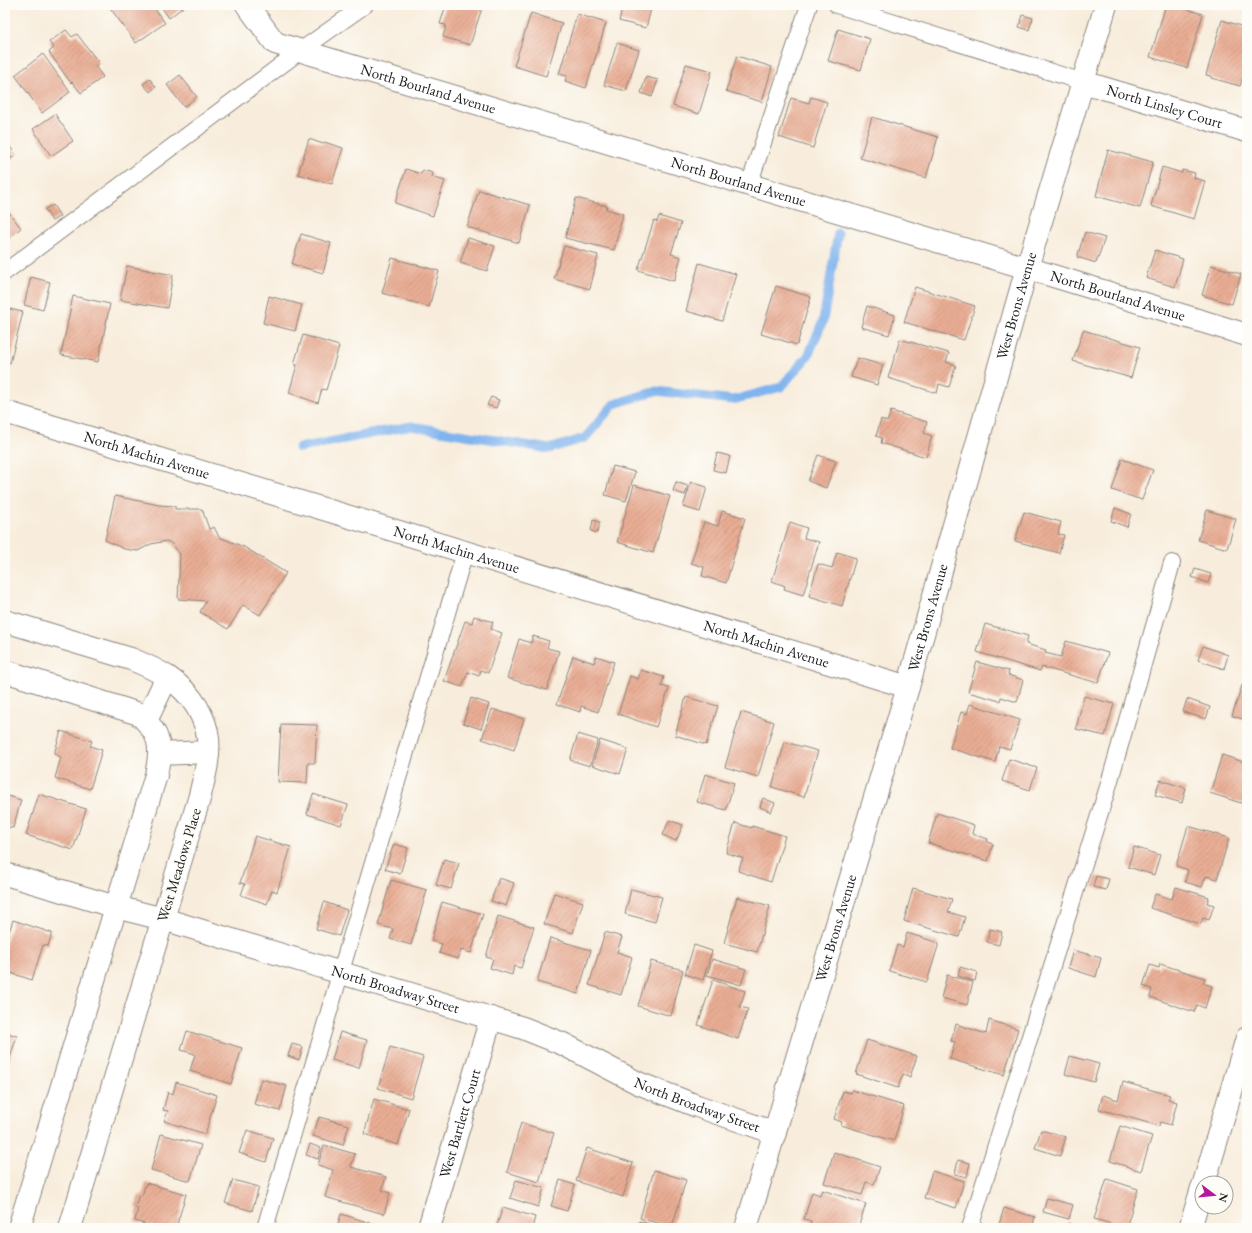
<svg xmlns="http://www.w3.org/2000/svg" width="1252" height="1233" font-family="'EB Garamond',serif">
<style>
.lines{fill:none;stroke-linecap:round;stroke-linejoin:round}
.stream{stroke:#80b4ee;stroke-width:9}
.building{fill:url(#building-hatch)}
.lane-casing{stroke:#8a847c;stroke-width:18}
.street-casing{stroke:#8a847c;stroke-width:24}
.lane{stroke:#fff;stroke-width:16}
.street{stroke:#fff;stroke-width:22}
.labels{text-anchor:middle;stroke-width:3;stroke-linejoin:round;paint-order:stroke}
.street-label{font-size:15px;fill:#1c1c1c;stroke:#fdfcf7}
</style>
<defs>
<pattern id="building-hatch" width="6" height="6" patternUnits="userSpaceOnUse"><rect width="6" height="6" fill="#e9ad94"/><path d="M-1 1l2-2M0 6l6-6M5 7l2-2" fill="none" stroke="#c7947f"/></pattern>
</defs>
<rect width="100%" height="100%" fill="#fdfcf7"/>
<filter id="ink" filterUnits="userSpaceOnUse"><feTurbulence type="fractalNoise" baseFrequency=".025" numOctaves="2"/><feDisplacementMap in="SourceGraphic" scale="8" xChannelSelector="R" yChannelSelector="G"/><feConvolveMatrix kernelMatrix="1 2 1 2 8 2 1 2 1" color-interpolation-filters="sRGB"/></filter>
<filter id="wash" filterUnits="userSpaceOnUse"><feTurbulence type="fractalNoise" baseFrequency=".012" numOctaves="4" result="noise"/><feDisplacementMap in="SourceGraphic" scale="16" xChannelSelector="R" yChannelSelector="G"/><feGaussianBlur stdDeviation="0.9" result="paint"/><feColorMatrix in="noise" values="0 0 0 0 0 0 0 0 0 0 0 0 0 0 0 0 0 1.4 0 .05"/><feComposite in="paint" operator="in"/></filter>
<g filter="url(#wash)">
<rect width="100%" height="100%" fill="#f8eddc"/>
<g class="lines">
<path class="stream" d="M299,448L411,426L549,449L585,438L614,404L656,391L733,400L781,387L808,356L823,321L838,233"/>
</g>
<g id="blocks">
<g class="building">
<path d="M108,5H152L165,23L136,43Z"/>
<path d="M160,5H186L169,18Z"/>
<path d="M446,5H483L470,45L443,37L446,25L440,24Z"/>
<path d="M623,5H652L646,28L619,21Z"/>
<path d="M1166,5H1173L1203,14L1187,68L1150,57Z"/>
<path d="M531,13L562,23L546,76L514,66Z"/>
<path d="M577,14L606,23L586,88L565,81L567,76L559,74Z"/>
<path d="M1023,15L1033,18L1029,30L1019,27Z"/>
<path d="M1222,20L1247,28V64L1240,86L1211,78V76L1206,75Z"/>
<path d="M838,29L870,39L861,70L828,61Z"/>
<path d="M66,30L72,37L77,34L99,63L95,66L103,77L81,93L72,82L71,83L49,52L54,48L49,42Z"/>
<path d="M617,43L639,50L626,91L604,85Z"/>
<path d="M43,54L70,92L42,113L15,75Z"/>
<path d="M737,56L772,67L762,102L726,91Z"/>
<path d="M686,64L712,71L699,114L673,106Z"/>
<path d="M180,75L197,97L184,107L167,85Z"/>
<path d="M646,77L658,80L652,97L641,93Z"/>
<path d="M150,79L156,87L150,92L143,84Z"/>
<path d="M811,97L827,102L813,148L779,137L791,98L809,103Z"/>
<path d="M55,114L73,141L51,156L33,129Z"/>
<path d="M872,117L938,137L926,178L860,158Z"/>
<path d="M309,139L323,144L324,142L343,148L332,184L298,174Z"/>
<path d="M5,140L16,155L5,163Z"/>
<path d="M1108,150L1153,162L1140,208L1096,196Z"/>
<path d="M1162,167L1182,173V170L1195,173L1194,178L1205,181L1194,219L1151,206Z"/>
<path d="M406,169L421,174L423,170L433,173L432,177L445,181L433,216L395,203Z"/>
<path d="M479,190L530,205L519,243L467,227Z"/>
<path d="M576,198L607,206L606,209L623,214L614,250L565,238Z"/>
<path d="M53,205L60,216L52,221L45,209Z"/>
<path d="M5,207L21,228L7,239L5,235Z"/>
<path d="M659,216L681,223L671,254L681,257L674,281L638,270L654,220L657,222Z"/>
<path d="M1085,232L1105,238L1096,263L1077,257Z"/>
<path d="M301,234L331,243L323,273L292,264Z"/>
<path d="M468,238L495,246L487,271L460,263Z"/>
<path d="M564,246L598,255L590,289L554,279Z"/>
<path d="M1155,250L1183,259L1175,287L1146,278Z"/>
<path d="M392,258L439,271L429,307L382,293Z"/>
<path d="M699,263L736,274L722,321L686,311Z"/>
<path d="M1211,265L1241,274L1232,304L1202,295Z"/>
<path d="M127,266L173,275L167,308L120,300Z"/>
<path d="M31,277L50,282L43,310L24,305Z"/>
<path d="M776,286L811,297L797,345L761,334Z"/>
<path d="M915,287L975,306L964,340L904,322Z"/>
<path d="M73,296L110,304L98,362L61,355Z"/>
<path d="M269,296L302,305L295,331L263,323Z"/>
<path d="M867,306L895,315L889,335L861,327Z"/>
<path d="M5,308L23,312L10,363L5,362Z"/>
<path d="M1083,330L1140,347L1131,378L1073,361Z"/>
<path d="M303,335L339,346L326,390L322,389L318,403L289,393L297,365L294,364Z"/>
<path d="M900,339L949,353L946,362L956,365L949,387L939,384L937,393L888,378Z"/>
<path d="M857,358L883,365L877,385L851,377Z"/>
<path d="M491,397L499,400L496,408L487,405Z"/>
<path d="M891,411L927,422L924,433L932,436L926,457L881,443L882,438L876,436L881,419L887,422Z"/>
<path d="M717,453L730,456L726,473L713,470Z"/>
<path d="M818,455L836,461L826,488L808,481Z"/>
<path d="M1122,459L1153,470L1142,500L1112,490Z"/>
<path d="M613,466L635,472L626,501L605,495Z"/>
<path d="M676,482L688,486L685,495L673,491Z"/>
<path d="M691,482L707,487L700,512L683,507Z"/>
<path d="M634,485L670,496L653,553L617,542Z"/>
<path d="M115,496L159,505L175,506V509H202L209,529L214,527L219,537L244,547L286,573L260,615L243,605L228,629L200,612L206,601L178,599L180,554L172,544L167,541L151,544L138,551L124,549L105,540Z"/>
<path d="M1115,508L1131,514L1127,527L1111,521Z"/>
<path d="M1207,510L1236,519L1227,549L1198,540Z"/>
<path d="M722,511L745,518L726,583L702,576L704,567L691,563L704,522L718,526Z"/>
<path d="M1024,512L1061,522L1058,534L1064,535L1059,553L1015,541Z"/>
<path d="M593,520L600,522L597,533L591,531Z"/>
<path d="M790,522L807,528L804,538L819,542L803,595L784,589L785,586L772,581Z"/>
<path d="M837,552L856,558L842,606L809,596L818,564L832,568Z"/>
<path d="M1195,569L1211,574L1208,583L1192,577Z"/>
<path d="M474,616L493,622L491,629L502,633L488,673L481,670L479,676L468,672L462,687L444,681L465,621L472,623Z"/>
<path d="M985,624L1028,636L1026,644L1046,650L1045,653L1061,657L1066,641L1108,653L1098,683L1042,667L1040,671L977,652Z"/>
<path d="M533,636L549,641L547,648L559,651L547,690L507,678L519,639L531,643Z"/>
<path d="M1203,646L1228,655L1224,669L1198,660Z"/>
<path d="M573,656L594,663L596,656L614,662L598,712L581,706L580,712L557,704Z"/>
<path d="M977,662L1009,671L1008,675L1023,680L1017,702L1001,697L1000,701L968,692Z"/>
<path d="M641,670L664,677L661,686L669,688L656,727L618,714L630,676L638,679Z"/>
<path d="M1242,685L1247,686V720L1232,716Z"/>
<path d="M1084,696L1114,704L1105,736L1076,729Z"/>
<path d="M686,697L718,706L706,745L675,735Z"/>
<path d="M471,698L489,704L481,729L463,723Z"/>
<path d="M1187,699L1210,707L1206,719L1183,712Z"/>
<path d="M970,704L1020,720L1010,749L999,746L995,762L950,748L961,712L967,714Z"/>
<path d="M492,709L524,719L514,750L482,739Z"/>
<path d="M741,712L774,722L758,777L725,767Z"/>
<path d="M281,724L317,725L315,763H308L307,783L278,782Z"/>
<path d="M61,731L92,741L90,746L102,750L90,789L55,778L61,757L54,754Z"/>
<path d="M578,734L598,740L590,766L570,760Z"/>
<path d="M600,740L628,749L620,774L592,765Z"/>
<path d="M785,742L818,751L804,797L772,787Z"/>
<path d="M1222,755L1247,763V805L1210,793Z"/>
<path d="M1009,759L1037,768L1030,790L1002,781Z"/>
<path d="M705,774L734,783L726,810L697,802Z"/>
<path d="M1160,780L1186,788L1182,803L1155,795Z"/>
<path d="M39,794L86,809L73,850L26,835Z"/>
<path d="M313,794L348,805L341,825L307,814Z"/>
<path d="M5,795L21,800L13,828L5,826Z"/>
<path d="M763,798L775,803L771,812L760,807Z"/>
<path d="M937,813L974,825L972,834L988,839L987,842L993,844L988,861L928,843Z"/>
<path d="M669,820L683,825L676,841L663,835Z"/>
<path d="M735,823L752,828V826L785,836L771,882L738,871L743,858L726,853Z"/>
<path d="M1188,826L1229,838L1217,879L1206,876L1202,887L1185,882L1188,870L1176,866Z"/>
<path d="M255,836L291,847L277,892L272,890L267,904L241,895L245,884L240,883Z"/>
<path d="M394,844L408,848L400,874L385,869Z"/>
<path d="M1134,847L1160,855L1154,875L1128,867Z"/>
<path d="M444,859L459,863L451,889L436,885Z"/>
<path d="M1096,876L1109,879L1106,890L1093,887Z"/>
<path d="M499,878L514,883L506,906L491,901Z"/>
<path d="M391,880L427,890L411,945L390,939L393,929L378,925Z"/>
<path d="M1176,887L1209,897L1207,903L1214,905L1209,920L1203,918L1201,924L1150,908L1155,894L1172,899Z"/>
<path d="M913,888L952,899L948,912L965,917L959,937L904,921Z"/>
<path d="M631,889L662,897L655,922L625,914Z"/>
<path d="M554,893L583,902L573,933L544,924Z"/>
<path d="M737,897L770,906L757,952L724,943Z"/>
<path d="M324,902L347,910L339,936L316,929Z"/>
<path d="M442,902L483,914L471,953L461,950L458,959L439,953L442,944L431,941Z"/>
<path d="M498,916L534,927L521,968L514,966L512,975L490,968L493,959L486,957Z"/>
<path d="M13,920L52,933L48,946L43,945L32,980L5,971V944Z"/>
<path d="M990,929L1002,932L999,945L987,942Z"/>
<path d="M605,932L622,937L617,952L632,957L621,995L589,985Z"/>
<path d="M907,933L939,943L927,982L889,971L897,945L903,947Z"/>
<path d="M550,938L591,950L578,994L537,982Z"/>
<path d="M694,945L712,951L703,980L685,974Z"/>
<path d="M1073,950L1101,958L1096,977L1068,968Z"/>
<path d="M712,959L746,969L741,985L707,975Z"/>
<path d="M651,961L683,970L671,1016L638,1006Z"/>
<path d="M1160,964L1205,978L1203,983L1212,986L1205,1008L1197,1005L1194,1012L1150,997L1152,989L1143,986L1150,965L1159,968Z"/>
<path d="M960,967L977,972L975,981L958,976Z"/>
<path d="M947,975L973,982L967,1005L941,998Z"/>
<path d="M713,980L745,991L740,1007L748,1009L738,1039L698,1025Z"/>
<path d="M989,1020L1018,1029L1004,1075L950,1059L955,1042L951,1041L956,1024L986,1034Z"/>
<path d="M187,1031L242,1048L231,1084L190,1071L195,1054L181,1050Z"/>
<path d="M5,1032L17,1036L5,1073Z"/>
<path d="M340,1032L367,1040L359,1068L332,1060Z"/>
<path d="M867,1040L917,1056L910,1077L903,1074L898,1088L856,1074Z"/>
<path d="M292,1044L303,1047L299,1060L288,1056Z"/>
<path d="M390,1047L423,1057L411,1098L378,1088Z"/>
<path d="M1070,1056L1099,1064L1094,1082L1065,1074Z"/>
<path d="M261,1079L287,1086L280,1111L254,1104Z"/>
<path d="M176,1082L217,1095L205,1134L164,1121L168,1111L163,1110L168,1092L173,1094Z"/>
<path d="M1123,1082L1170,1095L1168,1099L1177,1102L1171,1125L1160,1122L1159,1126L1099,1109L1103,1095L1118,1100Z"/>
<path d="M852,1090L904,1106L894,1141L841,1125L842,1122L834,1119L843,1091L851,1093Z"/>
<path d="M374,1099L409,1109L398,1145L364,1134Z"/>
<path d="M319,1117L349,1125L343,1145L313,1136Z"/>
<path d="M521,1123L554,1133L539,1182L507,1172Z"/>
<path d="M1120,1126L1152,1136L1141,1171L1110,1161Z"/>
<path d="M247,1130L273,1138L266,1162L239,1153Z"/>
<path d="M1041,1130L1066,1137L1060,1156L1035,1148Z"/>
<path d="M161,1134L201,1145L190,1181L151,1170Z"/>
<path d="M310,1144L321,1148L318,1159L306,1155Z"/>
<path d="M324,1145L355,1154L351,1167L386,1177L382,1190L390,1193L384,1214L325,1197L333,1170L318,1165Z"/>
<path d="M587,1148L633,1163L623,1197L576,1181Z"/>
<path d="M834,1152L880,1167L874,1184L866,1182L862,1195L824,1183Z"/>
<path d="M958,1160L970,1163L967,1177L955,1174Z"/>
<path d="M654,1170L686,1180L672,1227L640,1218Z"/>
<path d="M932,1171L964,1181L956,1208L924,1198Z"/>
<path d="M1107,1179L1138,1189L1126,1228L1094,1219Z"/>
<path d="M233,1180L259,1187L252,1211L225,1203Z"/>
<path d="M516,1180L544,1188L538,1207L510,1198Z"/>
<path d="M560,1180L575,1185L567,1211L551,1206Z"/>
<path d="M146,1183L186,1194L176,1228H158L135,1221L138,1208L135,1207L139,1195L142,1196Z"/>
<path d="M822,1190L866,1204L858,1228H821L810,1225L811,1221L804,1219L812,1192L820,1195Z"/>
<path d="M1047,1198L1073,1205L1069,1219L1043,1212Z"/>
<path d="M503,1207L535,1217L532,1228H496Z"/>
<path d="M1004,1208L1035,1217L1032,1228H998Z"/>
<path d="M341,1214L374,1224L373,1228H337Z"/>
<path d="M639,1221L660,1228H637Z"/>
<path d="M1068,1223L1083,1228H1066Z"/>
</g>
</g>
</g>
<g filter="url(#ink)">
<use href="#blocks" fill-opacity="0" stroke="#8a847c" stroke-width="1"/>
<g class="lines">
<g class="lane-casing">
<g id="lane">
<path d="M837,5L1083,82"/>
<path d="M749,185L809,5"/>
<path d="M5,272L300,51L365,5"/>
<path d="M265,1228L465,552"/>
<path d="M970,1228L1108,787L1172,563"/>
</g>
</g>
<g class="street-casing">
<g id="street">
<path id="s1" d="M247,5L275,43L1027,268L1247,335"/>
<path id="s2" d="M1083,82L1247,131"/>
<path id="s3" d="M5,412L908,687"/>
<path d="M5,621L131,659C158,670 181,681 197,707C202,716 207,727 208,738C210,758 204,779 199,799L70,1228"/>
<path d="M5,671L139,714C161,734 162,747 156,775L19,1228"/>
<path d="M146,721L167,677"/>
<path d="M159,754L208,752"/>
<path id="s4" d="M5,874L116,907L163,919L523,1028L563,1044L638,1083L697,1106L775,1133"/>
<path d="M1204,1183L1247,1038"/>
<path id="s5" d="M429,1228L491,1018"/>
<path id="s6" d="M746,1228L908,687L1027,268L1106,5"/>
<path d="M1190,1228L1202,1188"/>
</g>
</g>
<use href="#lane" class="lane"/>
<use href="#street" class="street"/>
</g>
</g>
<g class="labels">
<g class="street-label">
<text dy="5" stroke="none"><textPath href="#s1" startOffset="207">North Bourland Avenue</textPath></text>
<text dy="5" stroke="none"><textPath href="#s2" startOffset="85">North Linsley Court</textPath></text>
<text dy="5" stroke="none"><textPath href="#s1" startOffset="531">North Bourland Avenue</textPath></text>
<text dy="5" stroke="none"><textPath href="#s1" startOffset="927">North Bourland Avenue</textPath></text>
<text dy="5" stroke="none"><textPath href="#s6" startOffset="961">West Brons Avenue</textPath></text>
<text dy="5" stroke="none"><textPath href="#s3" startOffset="148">North Machin Avenue</textPath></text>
<text dy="5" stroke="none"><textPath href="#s3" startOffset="472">North Machin Avenue</textPath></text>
<text dy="5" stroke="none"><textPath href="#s6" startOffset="637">West Brons Avenue</textPath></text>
<text dy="5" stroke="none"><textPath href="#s3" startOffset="796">North Machin Avenue</textPath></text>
<text transform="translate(179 865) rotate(-73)" y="5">West Meadows Place</text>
<text dy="5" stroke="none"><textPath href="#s6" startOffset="313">West Brons Avenue</textPath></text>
<text dy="5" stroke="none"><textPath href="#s4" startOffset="407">North Broadway Street</textPath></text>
<text dy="5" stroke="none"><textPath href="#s4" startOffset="731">North Broadway Street</textPath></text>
<text dy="5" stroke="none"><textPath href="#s5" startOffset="109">West Bartlett Court</textPath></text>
</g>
</g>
<rect width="1252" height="1233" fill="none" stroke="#fdfcf7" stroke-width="20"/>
<g transform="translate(1214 1195) rotate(106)"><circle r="19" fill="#fdfcf7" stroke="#a3a29f"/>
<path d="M0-3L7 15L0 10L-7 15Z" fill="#b5179e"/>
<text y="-6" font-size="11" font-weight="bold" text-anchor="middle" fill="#1c1c1c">N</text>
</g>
</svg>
